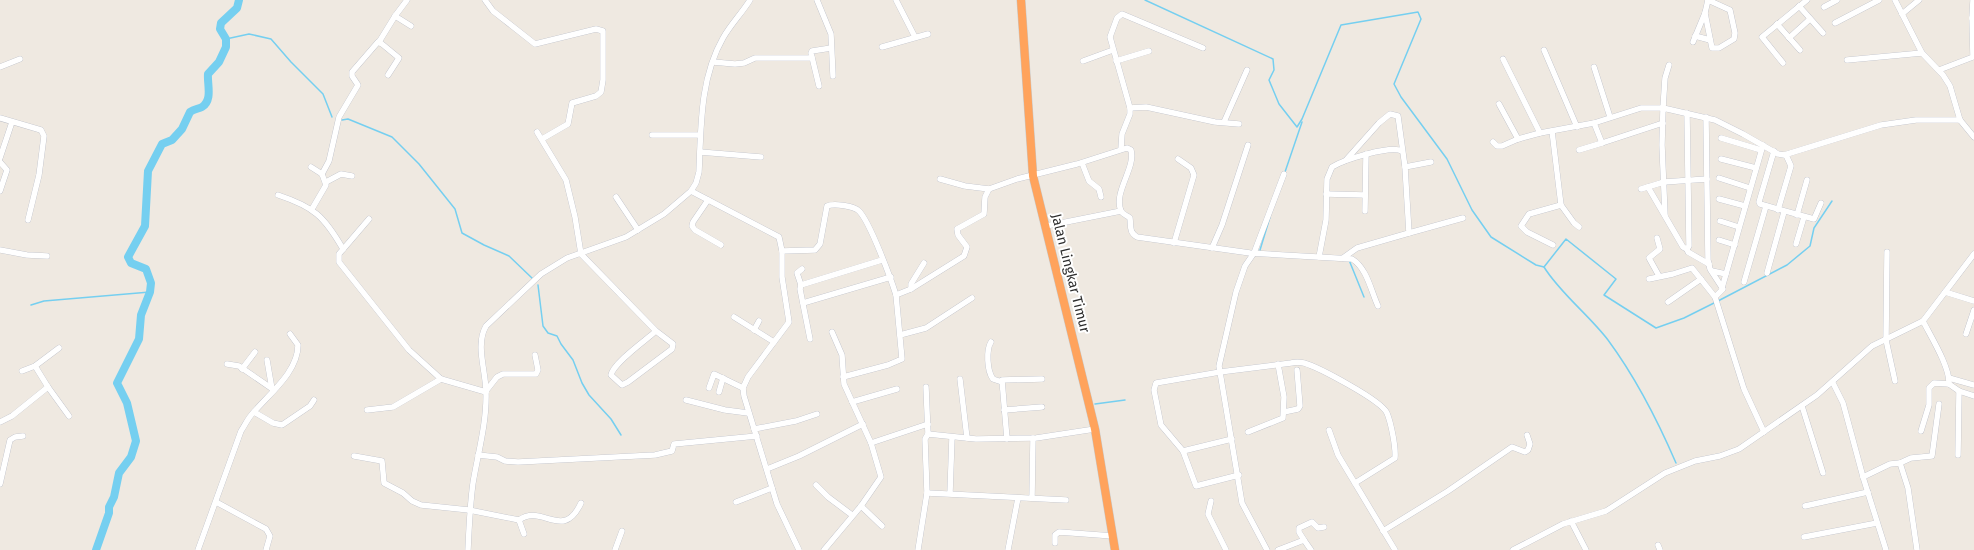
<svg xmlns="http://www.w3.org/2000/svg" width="1974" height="550" font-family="'Fira Sans',sans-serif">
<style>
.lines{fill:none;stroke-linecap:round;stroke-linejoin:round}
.stream{stroke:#75cff0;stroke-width:1.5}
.river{stroke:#75cff0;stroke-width:8}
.minor-casing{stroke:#b4b7c1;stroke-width:6}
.highway-casing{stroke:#c9c9c9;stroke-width:9}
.minor{stroke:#fff;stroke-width:5.5}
.highway{stroke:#ffa35c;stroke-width:8}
.labels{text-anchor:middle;stroke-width:4;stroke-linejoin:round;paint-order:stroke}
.street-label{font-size:14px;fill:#2e2e2e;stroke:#fff}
</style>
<rect width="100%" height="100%" fill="#efe9e1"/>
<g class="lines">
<g class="stream">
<path d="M1145,0L1273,59L1274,70L1269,80L1279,104L1297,127L1302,119L1341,25L1418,12L1421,19L1394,84L1401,97L1447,159L1472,210L1491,237L1536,265L1544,267C1560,293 1589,315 1608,340C1636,378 1657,419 1676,463"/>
<path d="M226,39L249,34L271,39L291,62L323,94L332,117"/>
<path d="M342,120L348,119L392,137L419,164L455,209L462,233L484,245L509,256L533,279"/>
<path d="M1285,172L1302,122"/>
<path d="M1260,250L1270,217"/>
<path d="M1349,260L1364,297"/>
<path d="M1544,267L1566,239L1616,279L1604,295L1656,328L1684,318L1714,303"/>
<path d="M538,285L543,326L548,333L557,336L561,344L573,360L582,383L589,395L611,419L621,435"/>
<path d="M1718,301L1787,265L1810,246L1814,228L1832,201"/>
<path d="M31,305L44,301L150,292"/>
<path d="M1095,404L1125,400"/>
</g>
<path class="river" d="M96,550L109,513V507L114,497L119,473L131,457L136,441L127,403L117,383L139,339L141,315L150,292L151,283L146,269L131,263L128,257L145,226L148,171L162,144L172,140L182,129L190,112C194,109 198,109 202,107C213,100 207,84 208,74L219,62L226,47V39L220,29L221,23L237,8L239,0"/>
<g class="minor-casing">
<g id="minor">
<path d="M407,0L395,16L411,26"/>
<path d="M485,0L493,11L535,44L596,29L603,31V80L601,92L596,96L572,103L568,124L542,139"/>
<path d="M817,0L831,34L833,76"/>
<path d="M896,0L915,37"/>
<path d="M1895,0L1922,53L1943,75L1950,86L1960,120L1974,137"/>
<path d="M1799,6L1823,33"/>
<path d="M1824,7L1837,0"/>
<path d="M1705,13L1712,48H1719L1734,39L1735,33L1730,10L1708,0"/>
<path d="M1902,14L1919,0"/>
<path d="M1972,18L1973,0"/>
<path d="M1835,23L1879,0"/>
<path d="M1777,24L1800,50"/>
<path d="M1695,36L1710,40"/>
<path d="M1789,38L1810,19"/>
<path d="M379,42L395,16"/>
<path d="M1693,42L1705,13L1708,0"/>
<path d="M882,47L928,34"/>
<path d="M1544,50L1577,127"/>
<path d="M1503,59L1540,133"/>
<path d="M1847,60L1922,53"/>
<path d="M1083,61L1113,50"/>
<path d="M1116,61L1149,51"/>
<path d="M713,62L735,64L744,63L755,58H812"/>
<path d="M1783,63L1762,37L1807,0"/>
<path d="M0,67L20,59"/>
<path d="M1594,67L1610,117"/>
<path d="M1939,70L1973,57L1972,18L1974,19"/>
<path d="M819,86L811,53L812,51L831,48"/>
<path d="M1499,104L1518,139"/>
<path d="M1130,108L1146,107L1215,122L1239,124"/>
<path d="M1706,117L1708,260L1710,269L1723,289L1715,297L1744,389L1764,432"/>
<path d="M0,118L41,130L44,136L39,175L28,220"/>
<path d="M1224,122L1247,70"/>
<path d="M1594,123L1602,143L1663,123"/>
<path d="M1552,131L1561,205L1529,214L1521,226L1527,232L1553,245"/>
<path d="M537,132L566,180L575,217L581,254L656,331L673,344L672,349L628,382L622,385L611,375C613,363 646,340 656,331"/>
<path d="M652,135H700"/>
<path d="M1721,138L1761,150"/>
<path d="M1493,142L1497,146H1502L1518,139L1540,133L1594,123L1641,108H1663L1665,78L1669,65"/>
<path d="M1121,149L1122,134L1130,114V108L1110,37L1117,18L1122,14L1203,48"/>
<path d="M1579,150L1602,143"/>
<path d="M1774,151L1759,202L1760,204L1814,219L1821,203"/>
<path d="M700,152L761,157"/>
<path d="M0,158L12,122"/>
<path d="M1721,159L1756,168"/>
<path d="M0,162L7,170L0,191"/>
<path d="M1082,163L1089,181L1099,189L1101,197"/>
<path d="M311,167L322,174L326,185L312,209"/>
<path d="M1405,167L1431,162"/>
<path d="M322,174L329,161L339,117L358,85L352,76V72L378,42L382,44L399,58L388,75"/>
<path d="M1719,178L1750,188"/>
<path d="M940,179L965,186L989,189"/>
<path d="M326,182L341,174L352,176"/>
<path d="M1648,187L1683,247L1687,249L1689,246L1687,113"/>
<path d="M1641,189L1664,182L1707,179"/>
<path d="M691,191L779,237L782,251"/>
<path d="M1326,194L1365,195"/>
<path d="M278,195C314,207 324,216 343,249"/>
<path d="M616,197L638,230"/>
<path d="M1719,199L1745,206"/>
<path d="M708,200L693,222L692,226L695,230L721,245"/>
<path d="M1561,205L1574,223L1579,227"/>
<path d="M1778,210L1791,166L1786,155"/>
<path d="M1365,211L1366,154"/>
<path d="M1665,215L1662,145L1663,108L1715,120L1743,134L1778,154L1784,155L1881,125L1916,120H1960"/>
<path d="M1797,215L1807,180"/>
<path d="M369,219L339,254V262L409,350L441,379L486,392"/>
<path d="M1720,221L1739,227"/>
<path d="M1046,226L1121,211"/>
<path d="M1409,233L1463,218"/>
<path d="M1657,238L1660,249L1649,258L1659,276"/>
<path d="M1719,240L1735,245"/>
<path d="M1174,243L1194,175L1191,168L1178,159"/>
<path d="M1796,244L1804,217"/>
<path d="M1212,248L1222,225L1248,145"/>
<path d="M1687,249L1688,252L1709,264"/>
<path d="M0,250L27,255L47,256"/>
<path d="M1887,252L1886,340L1895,381"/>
<path d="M1319,257L1326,220L1327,179L1332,167C1343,160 1390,145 1402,151"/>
<path d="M1343,258L1357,248L1409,233L1405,167L1398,116L1390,114L1379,123L1346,160"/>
<path d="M1712,271L1726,274"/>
<path d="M1767,273L1784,212"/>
<path d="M1649,279L1673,274L1692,268L1715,297"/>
<path d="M1744,282L1766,206"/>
<path d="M801,285L797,273L802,269"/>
<path d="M1722,288L1763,145"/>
<path d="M911,289V284L924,263"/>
<path d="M1945,292L1974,301"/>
<path d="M1668,302L1701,279"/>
<path d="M803,303L891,277"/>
<path d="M734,317L774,342"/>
<path d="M1923,321C1931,337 1950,367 1949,384L1959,391L1974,396"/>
<path d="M754,330L759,321"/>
<path d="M1966,334L1974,310"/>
<path d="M900,335L926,328L972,298"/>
<path d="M810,339L800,289L801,285L882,260"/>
<path d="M991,342C986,350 987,371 993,379L1002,382"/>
<path d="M267,360L272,389"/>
<path d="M227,364L239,366L274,390"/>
<path d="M35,366L48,387L69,416"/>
<path d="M242,369L255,352"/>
<path d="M22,371L35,366L59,348"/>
<path d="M843,377L888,365L902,359L896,295L911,289L964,256L967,247L958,235L957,229L984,214L985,197L989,189L1017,179L1077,164L1127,148L1131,150C1136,168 1113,192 1121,211C1123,215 1127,215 1130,218C1131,227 1129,232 1137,237L1250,253L1352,259C1367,268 1371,291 1378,306"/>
<path d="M1949,378L1974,385"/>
<path d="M960,379L967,438"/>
<path d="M1833,383L1843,403L1863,477L1886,550"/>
<path d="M709,388L714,374L743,388"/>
<path d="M486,391L497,377L503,374H536L538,370L535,355"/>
<path d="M719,392L723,378"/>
<path d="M686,400L725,410L748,413"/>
<path d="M852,402L897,389"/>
<path d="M1802,406L1823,473"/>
<path d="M367,410L393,407L441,379"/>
<path d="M1004,410L1042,407"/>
<path d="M254,412L273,423L282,425L310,406L314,400"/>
<path d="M1284,412L1298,409L1300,406L1297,370"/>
<path d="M0,422L12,416L48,387"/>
<path d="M754,429L796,421L817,414"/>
<path d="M1329,430L1338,455L1395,550"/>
<path d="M1921,431L1929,405V388L1934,383L1949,384"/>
<path d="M1248,432L1283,418L1284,397L1278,364"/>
<path d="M928,434L976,439L1036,438L1095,429"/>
<path d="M1007,439L1002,380L1042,379"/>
<path d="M1232,439L1183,451L1161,425L1154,390L1156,383L1220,372L1291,363C1295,362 1300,362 1304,363C1318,367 1381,400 1387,413C1391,423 1396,447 1395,458L1355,483"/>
<path d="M871,443L928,424"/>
<path d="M1183,451L1196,486L1239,475"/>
<path d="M478,455L497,457L505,461L518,462L655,455L672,451L674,444L757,436"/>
<path d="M1958,455L1959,391"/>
<path d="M354,456L382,461L384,483L403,493L412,501L421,505L469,510L519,520L524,534"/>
<path d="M1900,463L1911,458L1932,456L1939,404"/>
<path d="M767,469L799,456L863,424"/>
<path d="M1863,477L1890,464L1900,463L1908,488L1917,550"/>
<path d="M0,484L10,440L15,437L23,436"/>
<path d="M816,485L828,497L852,515"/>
<path d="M927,493L1066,500"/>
<path d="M950,493L952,437"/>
<path d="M1032,498L1033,438"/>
<path d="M1211,501L1208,514L1226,550"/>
<path d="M216,502L266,529L270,536L266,550"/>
<path d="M736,502L772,488"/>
<path d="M861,506L882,526"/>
<path d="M1805,506L1868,492"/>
<path d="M519,520C542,503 563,542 581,503"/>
<path d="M1571,521L1586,550"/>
<path d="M1383,531L1448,491L1512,447L1525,452L1528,450L1530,444L1527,435"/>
<path d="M1804,537L1877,523"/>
<path d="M1304,540L1299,532V528L1312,522L1318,528L1324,527"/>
<path d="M1055,543V535L1059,532L1113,536"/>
<path d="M1658,545L1660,550"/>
<path d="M198,550L241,431C245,425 248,418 253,413C269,394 298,372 298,345L290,334"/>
<path d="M468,550C469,527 470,505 473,483C478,453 487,422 486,392C486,371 475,345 486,326L541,274L567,258L626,237L664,214L691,191L696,183L699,172C701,127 700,78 723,38C731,24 742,13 750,0"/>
<path d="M615,550L622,531"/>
<path d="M799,550L777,504L744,396L743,388L748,377L789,322L782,277V251L815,250L820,244L827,206C834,203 854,206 859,211C870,222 891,279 896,295"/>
<path d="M824,550L861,506L881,477L871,443L844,384L842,355L832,332"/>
<path d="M918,550L927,493L925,439L928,434L926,387"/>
<path d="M1008,550L1018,498"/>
<path d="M1267,550L1242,503L1219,366L1236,292L1245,266L1254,253L1284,174"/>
<path d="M1278,550L1304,540L1311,550"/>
<path d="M1513,550L1563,524L1606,511L1665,473L1695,461L1720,456L1739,449L1817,395L1872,346L1923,321L1974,254"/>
</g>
</g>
<g class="highway-casing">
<path id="highway" d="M1021,0L1033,176L1095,429L1115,550"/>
</g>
<use href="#minor" class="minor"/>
<use href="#highway" class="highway"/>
</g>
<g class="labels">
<g class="street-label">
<text transform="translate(1071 273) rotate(76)" y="5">Jalan Lingkar Timur</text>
</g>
</g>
</svg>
